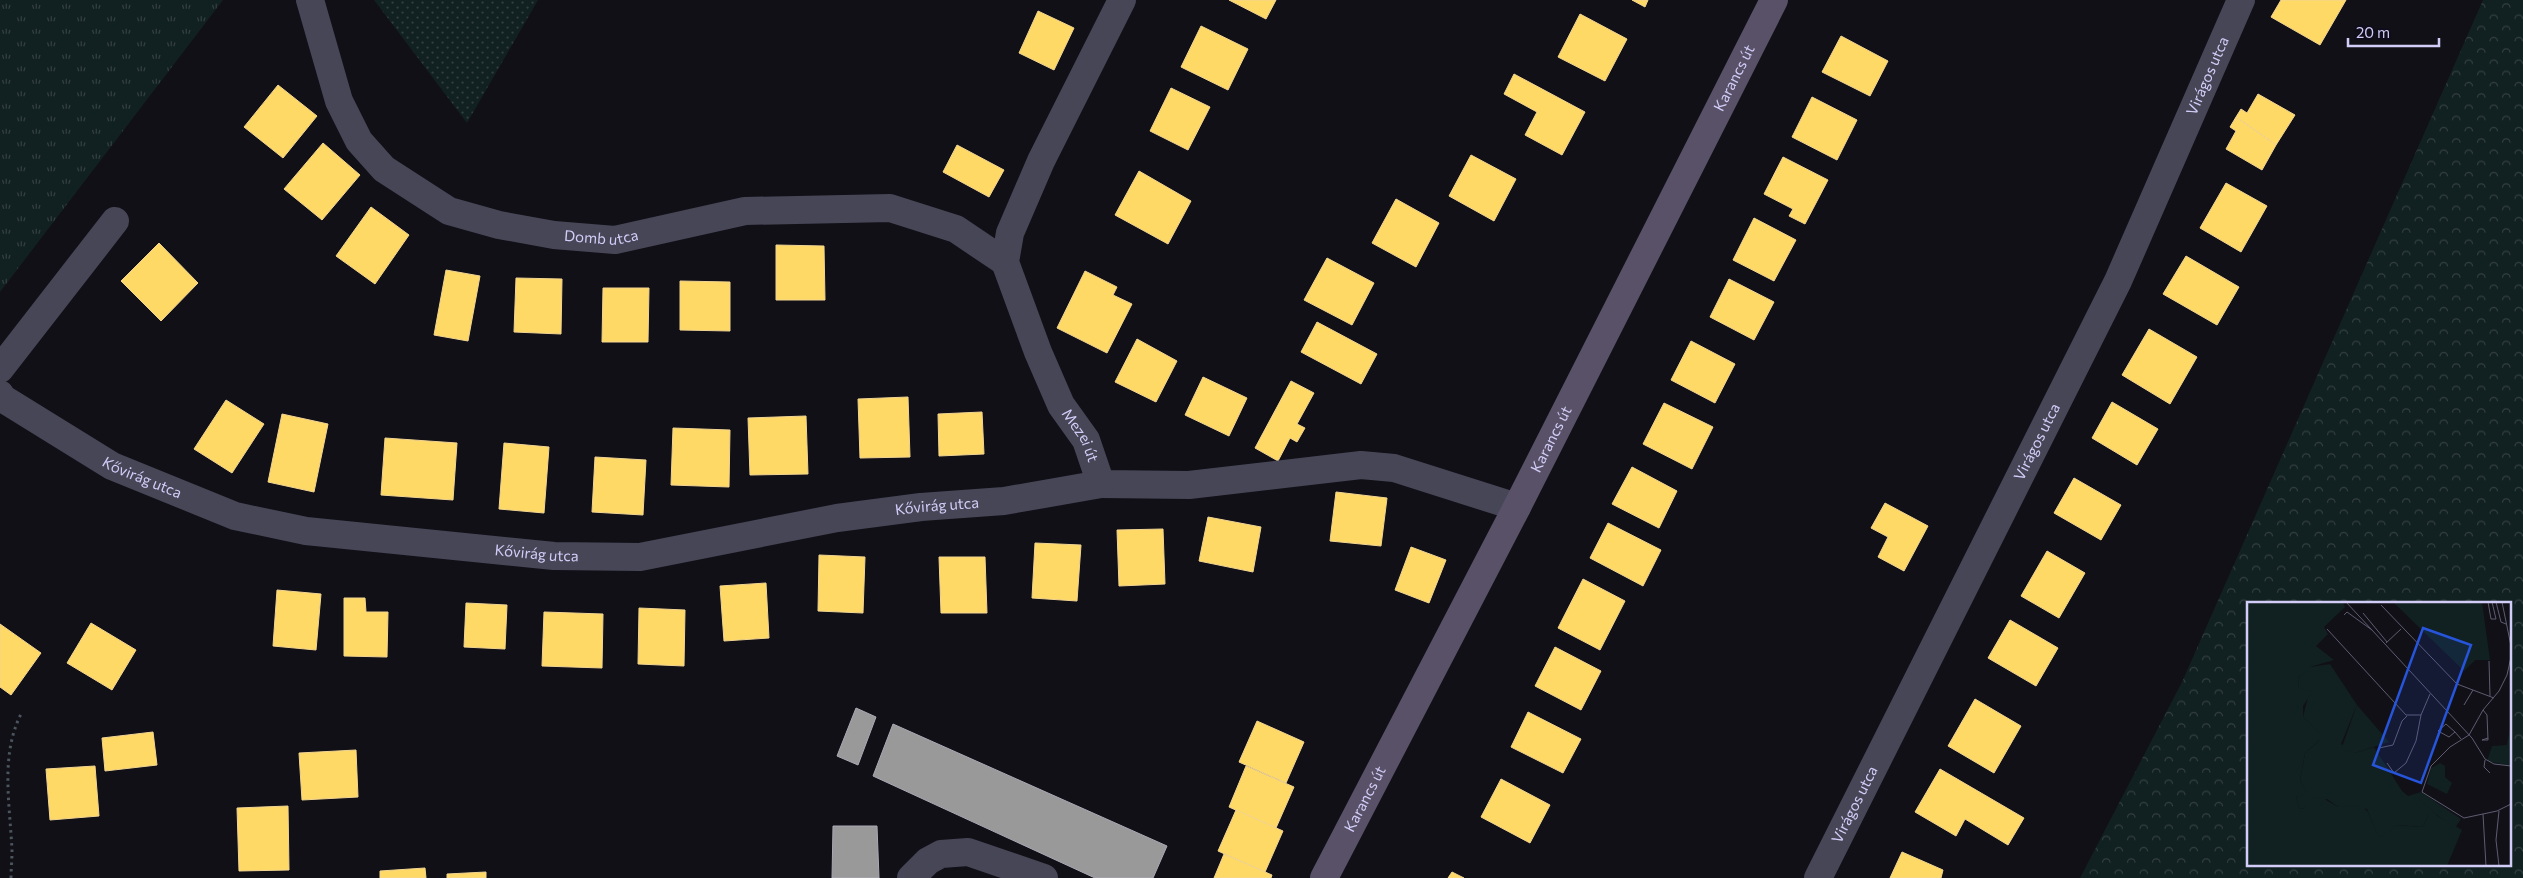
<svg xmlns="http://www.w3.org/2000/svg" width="2523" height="878" font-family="Commissioner,sans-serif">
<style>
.grass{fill:url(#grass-tufts)}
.forest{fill:url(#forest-crowns);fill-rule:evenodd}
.garden{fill:url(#garden-dots)}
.homes{fill:#ffd966;stroke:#f2d592}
.industry{fill:#999;stroke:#aaa9b6}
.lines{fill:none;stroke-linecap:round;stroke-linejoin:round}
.path{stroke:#4a555e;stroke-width:3;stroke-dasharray:2.5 4;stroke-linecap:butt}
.minor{stroke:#474657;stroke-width:28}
.major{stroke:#595167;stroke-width:28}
.labels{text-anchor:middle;stroke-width:5;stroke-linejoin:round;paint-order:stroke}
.street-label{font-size:15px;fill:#d2cdf8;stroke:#0f0d1a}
.inset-road{fill:none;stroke:#5e5c71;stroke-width:1}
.view{fill:#2654da;fill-opacity:0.15;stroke:#2654da;stroke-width:2.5}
.inset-edge{fill:none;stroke:#d2cdf8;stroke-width:2.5}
</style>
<defs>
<pattern id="grass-tufts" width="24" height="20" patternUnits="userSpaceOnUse" patternTransform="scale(1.25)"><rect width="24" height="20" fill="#112021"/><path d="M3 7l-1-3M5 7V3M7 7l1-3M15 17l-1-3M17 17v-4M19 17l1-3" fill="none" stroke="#333f42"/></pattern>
<pattern id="forest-crowns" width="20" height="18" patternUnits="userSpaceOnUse" patternTransform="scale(1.25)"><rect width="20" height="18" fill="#112021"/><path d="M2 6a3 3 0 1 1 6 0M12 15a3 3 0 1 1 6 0" fill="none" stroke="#333f42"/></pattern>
<pattern id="garden-dots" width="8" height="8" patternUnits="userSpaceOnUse" patternTransform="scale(1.25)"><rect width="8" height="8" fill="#112021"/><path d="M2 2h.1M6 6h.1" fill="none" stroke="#333f42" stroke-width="1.8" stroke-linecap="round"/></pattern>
</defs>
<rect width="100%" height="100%" fill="#111017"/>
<path class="grass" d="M0,0H223L0,292Z"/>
<path class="forest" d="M2483,0H2523V878H2080L2182,682ZM2248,603H2509V864H2248Z"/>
<path class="garden" d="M374,0H538L467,123Z"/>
<g class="homes">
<path d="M1229,0H1276L1266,19Z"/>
<path d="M1632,0H1648L1645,7Z"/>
<path d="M2281,0H2346L2320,45L2271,17Z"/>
<path d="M1038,11L1074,28L1054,70L1019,53Z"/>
<path d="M1580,14L1627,39L1605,81L1558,57Z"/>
<path d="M1201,26L1248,49L1228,90L1181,67Z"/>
<path d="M1841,36L1888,61L1870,96L1822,72Z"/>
<path d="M1514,74L1585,112L1562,155L1525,135L1537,112L1504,94Z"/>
<path d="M278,85L317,116L283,158L244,127Z"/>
<path d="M1171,88L1210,107L1188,150L1150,131Z"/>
<path d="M2258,94L2295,115L2276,145L2236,117L2241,109L2247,113Z"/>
<path d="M1812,97L1857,120L1837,160L1792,137Z"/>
<path d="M2236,117L2276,145L2262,170L2226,149L2236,131L2230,127Z"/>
<path d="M323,143L360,175L322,220L284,189Z"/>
<path d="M957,145L1004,170L989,197L943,172Z"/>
<path d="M1471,155L1516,179L1494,221L1449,196Z"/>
<path d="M1783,157L1828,180L1805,224L1789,216L1793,209L1764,194Z"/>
<path d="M1139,171L1191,201L1168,244L1115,215Z"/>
<path d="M2226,183L2267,206L2241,252L2200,228Z"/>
<path d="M1396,199L1439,223L1416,267L1372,243Z"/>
<path d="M371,207L409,235L375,284L336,256Z"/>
<path d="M1754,218L1796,240L1774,281L1733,260Z"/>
<path d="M159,243L198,283L161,321L121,281Z"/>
<path d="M776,245L824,246L825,300H776Z"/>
<path d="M2186,256L2239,287L2217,325L2163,294Z"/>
<path d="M1327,258L1374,283L1352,325L1304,300Z"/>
<path d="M446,270L480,276L468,341L434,335Z"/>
<path d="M1085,271L1117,287L1113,295L1132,304L1107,353L1057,328Z"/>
<path d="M516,278L562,279L561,334L514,332Z"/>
<path d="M1729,279L1774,302L1754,340L1710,317Z"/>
<path d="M680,281L730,282V331L680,330Z"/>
<path d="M603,288H649L648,342H602Z"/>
<path d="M1317,322L1377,354L1361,384L1301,352Z"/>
<path d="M2149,329L2197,357L2170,404L2122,375Z"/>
<path d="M1137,339L1177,361L1156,402L1115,382Z"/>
<path d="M1691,341L1735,364L1715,403L1671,380Z"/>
<path d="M1203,377L1247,398L1229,436L1185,415Z"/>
<path d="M1291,381L1314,393L1297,424L1305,428L1297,442L1290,438L1278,461L1255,448Z"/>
<path d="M908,397L910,457L860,458L858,399Z"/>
<path d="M226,400L264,424L232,473L194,449Z"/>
<path d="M2112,402L2158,429L2137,465L2092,438Z"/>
<path d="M1664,403L1713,427L1692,469L1643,444Z"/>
<path d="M982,412L984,454L939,456L938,414Z"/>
<path d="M282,414L328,424L314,492L268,482Z"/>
<path d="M806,416L808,474L750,475L748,418Z"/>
<path d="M673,428L730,430L729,487L671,485Z"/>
<path d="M385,438L457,443L453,500L381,495Z"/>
<path d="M504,443L549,447L544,513L499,509Z"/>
<path d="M595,457L646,460L643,515L592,512Z"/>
<path d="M1632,467L1677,491L1659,528L1612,504Z"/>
<path d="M2074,478L2121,505L2101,540L2054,513Z"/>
<path d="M1336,492L1387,498L1381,546L1330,541Z"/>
<path d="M1885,503L1928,526L1904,571L1878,557L1888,537L1871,528Z"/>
<path d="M1208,517L1261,527L1253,572L1199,561Z"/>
<path d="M1608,523L1661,550L1643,586L1590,558Z"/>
<path d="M1163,529L1165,584L1119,586L1117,530Z"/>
<path d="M1035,543L1081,545L1077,601L1032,598Z"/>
<path d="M1411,547L1446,560L1429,603L1395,590Z"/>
<path d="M2047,551L2085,573L2059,618L2021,596Z"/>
<path d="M819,555L865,557L863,613L818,611Z"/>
<path d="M939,557H985L987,613H941Z"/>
<path d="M1583,579L1625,601L1600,650L1558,628Z"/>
<path d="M766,583L769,638L724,641L720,586Z"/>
<path d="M277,590L321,594L316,650L273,646Z"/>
<path d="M344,598H365L366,612H388L387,657L344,656Z"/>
<path d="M466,603L507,605L505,649L464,647Z"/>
<path d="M639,608L685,610L684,666L638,664Z"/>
<path d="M544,612L603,614L602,668L542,666Z"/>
<path d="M2010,620L2058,648L2036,686L1988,658Z"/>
<path d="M91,623L136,650L112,690L67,663Z"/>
<path d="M0,624L41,653L11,695L0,687Z"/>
<path d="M1555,647L1601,671L1581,710L1535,686Z"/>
<path d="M1975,699L2021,726L1994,773L1948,746Z"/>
<path d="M1528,712L1581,739L1563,773L1511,747Z"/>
<path d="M1257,721L1304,742L1286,783L1239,762Z"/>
<path d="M153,732L157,765L105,771L102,738Z"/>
<path d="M356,750L358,797L302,800L299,753Z"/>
<path d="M95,766L99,816L50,820L46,769Z"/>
<path d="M1246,766L1294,787L1276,828L1229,807Z"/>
<path d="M1940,769L2024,818L2008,845L1965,819L1956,836L1915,812Z"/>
<path d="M1501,779L1550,805L1530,843L1481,817Z"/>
<path d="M288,806L289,870L239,871L237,808Z"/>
<path d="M1236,810L1283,831L1265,872L1218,851Z"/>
<path d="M1902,852L1943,870L1941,878H1890Z"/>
<path d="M1224,854L1272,875L1271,878H1214Z"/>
<path d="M425,868L426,878H380V871Z"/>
<path d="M486,872V878H447V874Z"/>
<path d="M1452,872L1464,878H1448Z"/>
</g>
<g class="industry">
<path d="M856,708L876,717L858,765L837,756Z"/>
<path d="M893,724L1167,846L1153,878H1095L873,776Z"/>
<path d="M833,826H877L879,878H832Z"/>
</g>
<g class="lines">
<path class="path" d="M11,878C11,869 12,860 12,851C10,804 0,756 21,714"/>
<g class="minor">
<path id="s1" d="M310,0L339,101L359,141L384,169L449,211L499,225L554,235L615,240L745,211L890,208L956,229L1005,262"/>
<path id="s2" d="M1122,0L1041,161L1010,233L1005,262L1038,352L1061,405L1086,440L1101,484L1189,485L1361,465L1394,468L1517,507"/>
<path d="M0,369L115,221"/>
<path id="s3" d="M0,394L2,398L112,466L235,516L306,531L554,556L640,557L837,518L921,507L1004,501L1101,484"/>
<path d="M911,878L928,861L941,854L968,852L1044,878"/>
<path id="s4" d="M1818,878L2118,281L2241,0"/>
</g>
<path class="major" id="s5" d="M1324,878L1517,507L1774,0"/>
</g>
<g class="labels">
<g class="street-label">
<text dy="5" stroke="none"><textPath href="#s4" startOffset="892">Virágos utca</textPath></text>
<text dy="5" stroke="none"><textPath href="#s5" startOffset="899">Karancs út</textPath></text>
<text dy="5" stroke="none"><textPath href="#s1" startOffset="420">Domb utca</textPath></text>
<text dy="5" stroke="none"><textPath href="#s2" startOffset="478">Mezei út</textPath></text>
<text dy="5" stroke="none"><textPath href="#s5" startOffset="494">Karancs út</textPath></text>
<text dy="5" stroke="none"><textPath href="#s4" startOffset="488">Virágos utca</textPath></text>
<text dy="5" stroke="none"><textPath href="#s3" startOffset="166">Kővirág utca</textPath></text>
<text dy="5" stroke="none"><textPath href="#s3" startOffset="976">Kővirág utca</textPath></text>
<text dy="5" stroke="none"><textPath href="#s3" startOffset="571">Kővirág utca</textPath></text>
<text dy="5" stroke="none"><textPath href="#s5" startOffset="89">Karancs út</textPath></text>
<text dy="5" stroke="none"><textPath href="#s4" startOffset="82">Virágos utca</textPath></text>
</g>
</g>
<g transform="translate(2247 602)">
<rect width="264" height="264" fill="#111017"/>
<path d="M83,62L110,103L94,142L108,151L127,145L155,189L161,194L174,190L214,217L208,226L175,202L172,196L181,214L176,225L148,223L139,234L134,235L130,233L120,207L91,205L80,197L57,207L52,206L49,195L58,188L53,178L58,151L72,139L73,132L56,115L61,95L52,86L51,75L62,69L63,65Z" fill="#112021"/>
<path d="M0,0H96L98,5L77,25L81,32L69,44L87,58L63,65V69L51,75L52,86L65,90L56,104V115L74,132V137L58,151L53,178L60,191L49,195L52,206L57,207L62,197L74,195L91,205L115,204L121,210L130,232L134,235L148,223L176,225L181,214L166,199L169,194L191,214L215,228L200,264H0ZM146,0H235L243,58H228L217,69ZM264,120V164L240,159L245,144L260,143ZM193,161L198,164V175L205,181L200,192L180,182L184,166Z" fill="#112021"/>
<path d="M110,103L142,140L108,151L94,148Z" fill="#112021"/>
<path class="inset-road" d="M99,0L225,136L238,157L247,162L264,164M241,0L244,17H249M245,0L249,17M249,0L254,20L259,22M255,0L264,44M134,3L210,82L247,96M116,11L140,40M97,13L100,10L125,28M80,27L159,113H174L183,92M139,41L154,27M264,55L260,73L252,89L236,108L222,133L203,145L184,164L175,190L217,216L250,209L264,202M242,59L243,94M217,103L226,88M236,108L240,113L241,138H235L241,136M208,130L202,135L191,129L199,122L208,130L214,137M132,146L146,143L155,119L160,114M238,158L237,165L243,171M140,161L147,171L159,161L169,139L174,113M252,209L249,238L252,264M236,212L239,264"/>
<path class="view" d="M176,26L224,43L174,181L126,163Z"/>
<rect width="264" height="264" class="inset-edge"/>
</g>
<path d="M2348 38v8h91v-8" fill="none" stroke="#d2cdf8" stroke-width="2.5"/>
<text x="2356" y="38" font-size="15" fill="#d2cdf8" stroke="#0f0d1a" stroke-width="4" paint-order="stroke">20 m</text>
</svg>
